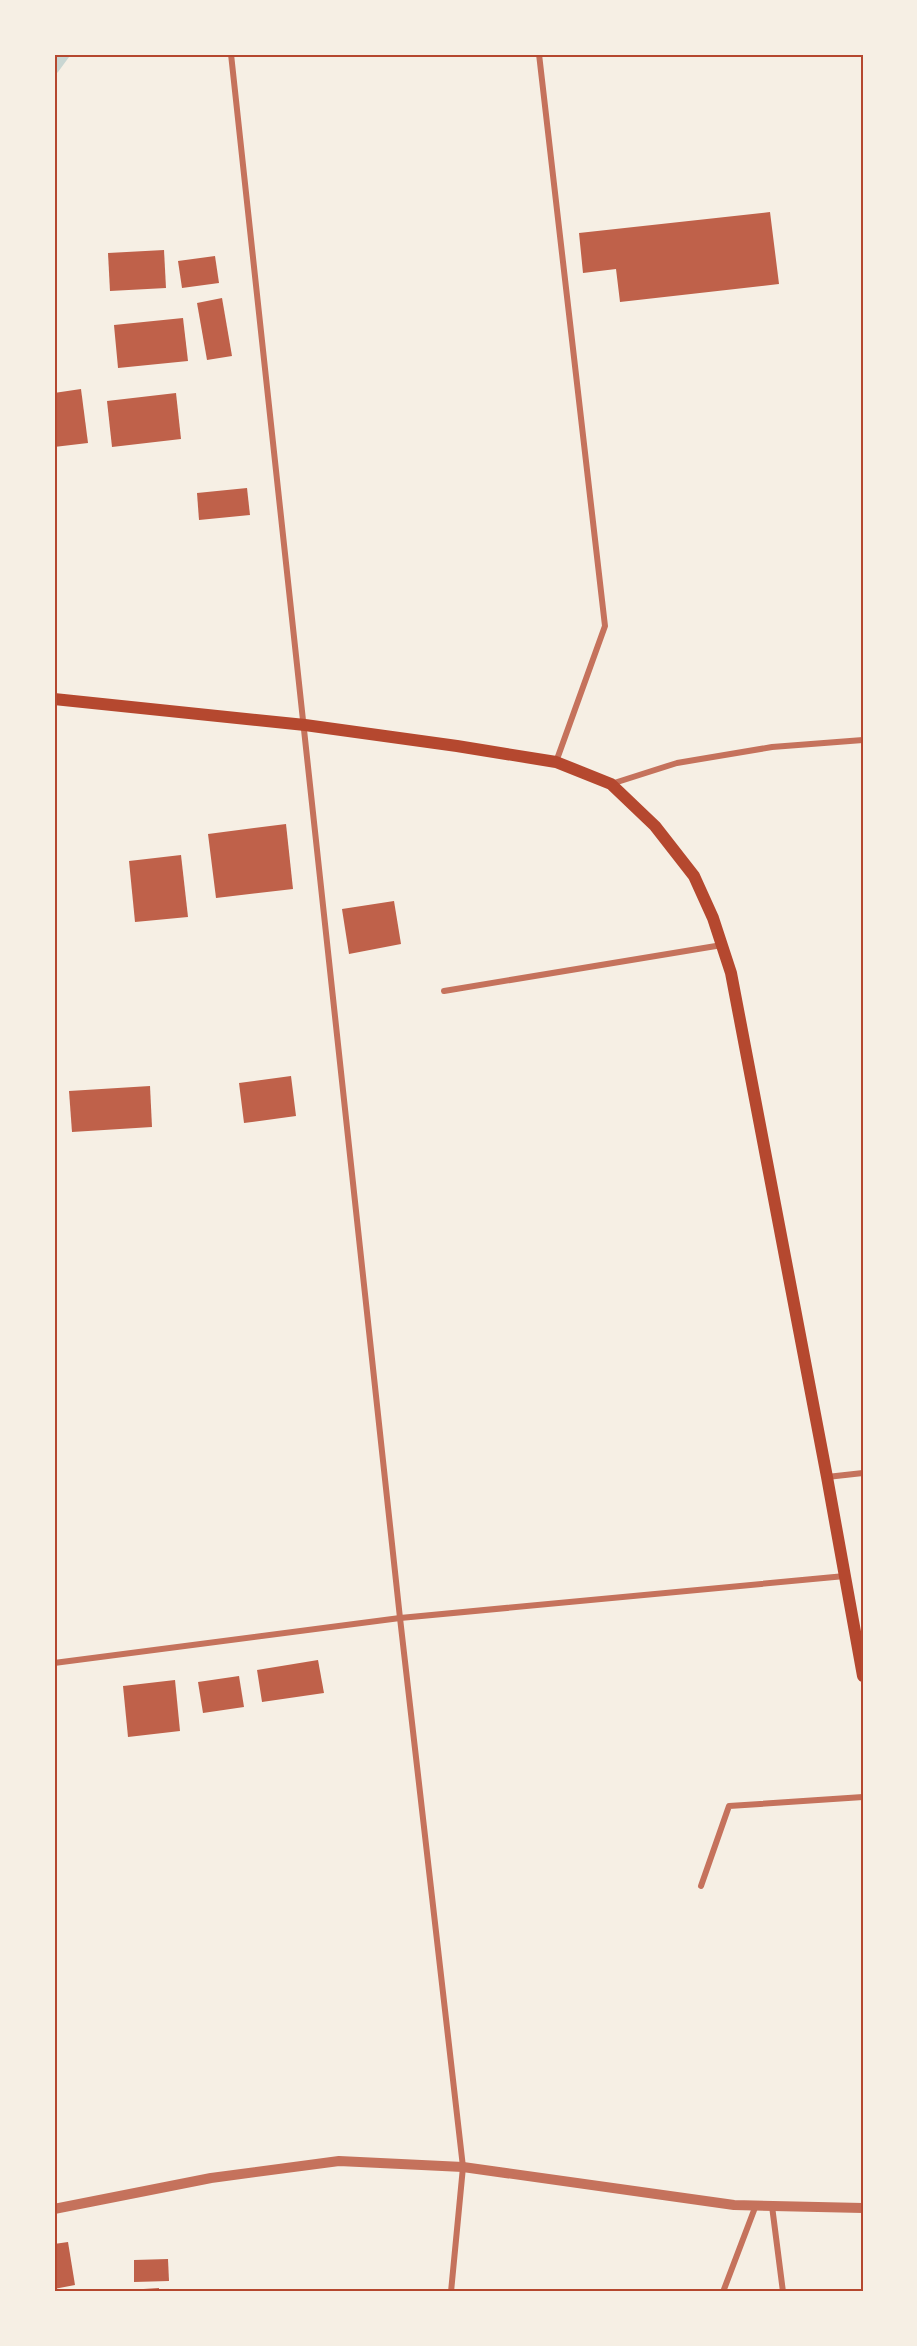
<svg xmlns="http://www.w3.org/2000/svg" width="917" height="2346" font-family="Georgia,serif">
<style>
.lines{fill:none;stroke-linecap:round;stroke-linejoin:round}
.stream{stroke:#c9d6d2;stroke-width:10}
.building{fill:#bf614a}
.minor{stroke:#c5725c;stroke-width:6}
.tertiary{stroke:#c5725c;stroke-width:10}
.secondary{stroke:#b5482f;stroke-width:12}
.neatline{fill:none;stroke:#b5482f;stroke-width:2}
</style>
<rect width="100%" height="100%" fill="#f6efe4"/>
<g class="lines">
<path class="stream" d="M54,69L65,54"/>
</g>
<g class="building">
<path d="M770,212L779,284L620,302L616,269L583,273L579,233Z"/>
<path d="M164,250L166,288L110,291L108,253Z"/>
<path d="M215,256L219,283L182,288L178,261Z"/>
<path d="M222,298L232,356L207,360L197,303Z"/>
<path d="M183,318L188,361L118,368L114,325Z"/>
<path d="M81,389L88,443L54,447V393Z"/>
<path d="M176,393L181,439L112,447L107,401Z"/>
<path d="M247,488L250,515L199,520L197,493Z"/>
<path d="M286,824L293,889L216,898L208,834Z"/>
<path d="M181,855L188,917L135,922L129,861Z"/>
<path d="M394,901L401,944L349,954L342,909Z"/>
<path d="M291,1076L296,1116L244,1123L239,1083Z"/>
<path d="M150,1086L152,1127L72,1132L69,1091Z"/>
<path d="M318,1660L324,1693L262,1702L257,1670Z"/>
<path d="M239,1676L244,1707L203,1713L198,1682Z"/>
<path d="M175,1680L180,1731L128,1737L123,1686Z"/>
<path d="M68,2242L75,2285L54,2289V2244Z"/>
<path d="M168,2259L169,2281L134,2282V2260Z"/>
<path d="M159,2288V2292H128V2290Z"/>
</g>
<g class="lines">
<g class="minor">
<path d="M231,54L400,1618L463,2167L451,2292"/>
<path d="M539,54L605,626L556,762"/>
<path d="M611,784L677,763L772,747L863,740"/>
<path d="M444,991L722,945"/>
<path d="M827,1477L863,1473"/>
<path d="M54,1663L400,1618L845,1576"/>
<path d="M701,1886L729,1806L863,1797"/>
<path d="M772,2206L783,2292"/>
<path d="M723,2292L756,2205"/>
</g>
<path class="tertiary" d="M54,2209L211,2178L339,2161L463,2167L734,2205L863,2208"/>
<path class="secondary" d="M54,699L305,725L457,746L556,762L611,784L655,826L694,876L713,918L731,973L827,1477L863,1676"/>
</g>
<rect width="917" height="2346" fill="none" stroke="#f6efe4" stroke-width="111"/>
<rect x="56" y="56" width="806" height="2234" class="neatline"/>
</svg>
